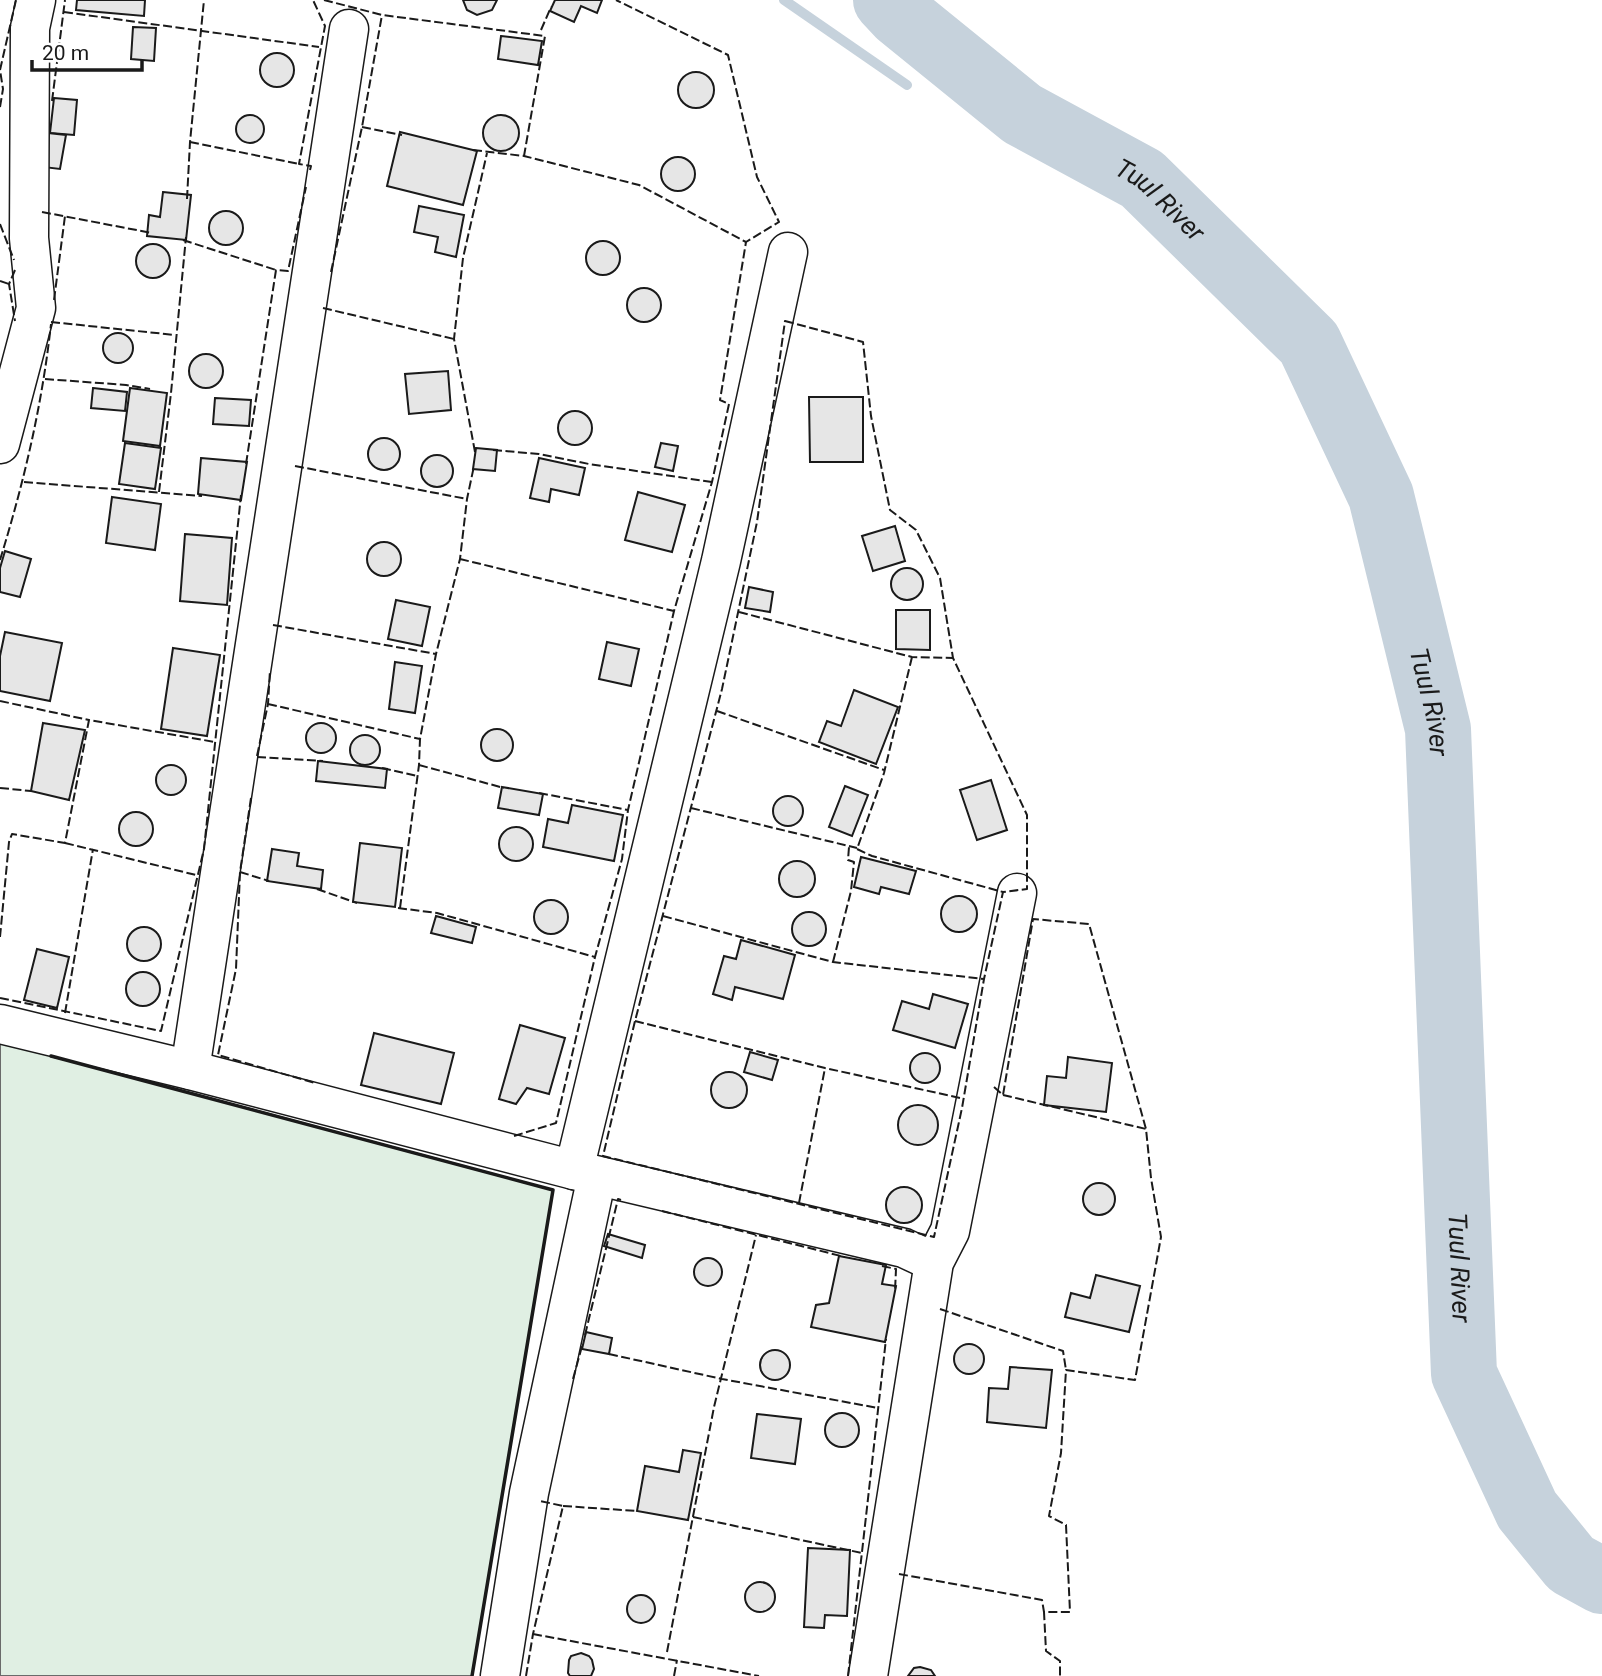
<svg xmlns="http://www.w3.org/2000/svg" width="1602" height="1676" font-family="Roboto,sans-serif">
<style>
.green{fill:#e0efe3;stroke:#6a6a6a;stroke-width:2}
.lines{fill:none;stroke-linecap:round;stroke-linejoin:round}
.stream{stroke:#c6d2dc;stroke-width:10}
.river{stroke:#c6d2dc;stroke-width:66}
.building{fill:#e6e6e6;stroke:#1a1a1a;stroke-width:2}
.minor-casing{stroke:#1a1a1a;stroke-width:41}
.minor{stroke:#fff;stroke-width:38}
.fence{stroke:#1a1a1a;stroke-width:2;stroke-dasharray:9 3.5;stroke-linecap:butt}
.wall{stroke:#1a1a1a;stroke-width:3.5}
.labels{text-anchor:middle;stroke-width:5;stroke-linejoin:round;paint-order:stroke}
.water-label{font-size:26px;font-style:italic;fill:#1a1a1a;stroke:#fff}
</style>
<rect width="100%" height="100%" fill="#fff"/>
<path class="green" d="M0,1042L553,1190L472,1676H0Z"/>
<g class="lines">
<path class="stream" d="M784,0L907,85"/>
<path class="river" id="s1" d="M886,0L900,15L1022,114L1142,179L1309,343L1381,496L1438,729L1464,1374L1527,1510L1571,1564L1602,1581"/>
</g>
<g class="building">
<path d="M77,0H145L144,16L76,10Z"/>
<path d="M463,0H497L492,10L477,15L467,10Z"/>
<path d="M555,0H602L597,13L581,6L574,22L550,11Z"/>
<path d="M133,27L156,28L154,61L131,59Z"/>
<path d="M501,36L542,41L538,65L498,59Z"/>
<circle cx="277" cy="70" r="17"/>
<circle cx="696" cy="90" r="18"/>
<path d="M54,98L77,100L74,135L50,133Z"/>
<circle cx="250" cy="129" r="14"/>
<circle cx="501" cy="133" r="18"/>
<path d="M400,132L477,151L463,205L387,186Z"/>
<path d="M48,133L66,135L60,169L43,167Z"/>
<circle cx="678" cy="174" r="17"/>
<path d="M163,192L191,195L186,240L147,236L149,215L160,217Z"/>
<path d="M419,206L464,215L456,257L435,252L438,237L414,232Z"/>
<circle cx="226" cy="228" r="17"/>
<circle cx="603" cy="258" r="17"/>
<circle cx="153" cy="261" r="17"/>
<circle cx="644" cy="305" r="17"/>
<circle cx="118" cy="348" r="15"/>
<circle cx="206" cy="371" r="17"/>
<path d="M448,371L451,410L409,414L405,374Z"/>
<path d="M93,388L127,392L125,411L91,408Z"/>
<path d="M130,388L167,393L160,446L123,441Z"/>
<path d="M809,397H863V462H810Z"/>
<path d="M215,398L251,400L249,426L213,424Z"/>
<circle cx="575" cy="428" r="17"/>
<circle cx="384" cy="454" r="16"/>
<path d="M125,443L161,448L155,489L119,484Z"/>
<path d="M661,443L678,446L673,471L655,467Z"/>
<path d="M476,448L497,450L495,471L473,469Z"/>
<circle cx="437" cy="471" r="16"/>
<path d="M201,458L247,462L241,500L198,494Z"/>
<path d="M539,458L585,468L579,495L551,489L549,502L530,498Z"/>
<path d="M638,492L685,505L672,552L625,540Z"/>
<path d="M112,497L161,504L155,550L106,543Z"/>
<path d="M895,526L905,561L873,571L862,536Z"/>
<path d="M185,534L232,538L227,605L180,601Z"/>
<circle cx="384" cy="559" r="17"/>
<path d="M5,551L31,559L20,597L0,592V568Z"/>
<circle cx="907" cy="584" r="16"/>
<path d="M749,587L773,592L770,612L745,608Z"/>
<path d="M396,600L430,607L422,646L388,639Z"/>
<path d="M896,610H930V650L896,649Z"/>
<path d="M5,632L62,643L50,701L0,691V656Z"/>
<path d="M607,642L639,649L631,686L599,679Z"/>
<path d="M173,648L220,655L207,736L161,729Z"/>
<path d="M395,662L422,666L415,713L389,709Z"/>
<path d="M854,690L898,707L876,764L819,742L827,721L841,726Z"/>
<circle cx="321" cy="738" r="15"/>
<path d="M43,723L85,730L69,800L31,791Z"/>
<circle cx="497" cy="745" r="16"/>
<circle cx="365" cy="750" r="15"/>
<path d="M318,761L387,769L385,788L316,781Z"/>
<circle cx="171" cy="780" r="15"/>
<path d="M991,780L1007,830L977,840L960,790Z"/>
<path d="M845,786L868,795L852,836L829,827Z"/>
<path d="M502,787L543,794L539,815L498,808Z"/>
<circle cx="788" cy="811" r="15"/>
<path d="M572,805L623,815L614,861L543,847L548,819L568,823Z"/>
<circle cx="136" cy="829" r="17"/>
<circle cx="516" cy="844" r="17"/>
<path d="M360,843L402,848L395,907L353,902Z"/>
<path d="M272,849L299,853L297,866L323,870L321,889L267,881Z"/>
<path d="M861,857L916,871L909,894L881,887L879,894L854,887Z"/>
<circle cx="797" cy="879" r="18"/>
<circle cx="959" cy="914" r="18"/>
<circle cx="551" cy="917" r="17"/>
<circle cx="809" cy="929" r="17"/>
<path d="M436,916L476,927L472,943L431,933Z"/>
<circle cx="144" cy="944" r="17"/>
<path d="M741,940L795,955L783,999L735,987L732,1000L713,994L724,956L736,959Z"/>
<path d="M37,949L69,957L57,1008L24,1000Z"/>
<circle cx="143" cy="989" r="17"/>
<path d="M933,994L968,1004L955,1048L893,1030L902,1001L929,1009Z"/>
<path d="M520,1025L565,1038L549,1094L527,1088L516,1104L499,1099Z"/>
<path d="M374,1033L454,1053L441,1104L361,1085Z"/>
<path d="M750,1052L778,1060L772,1080L744,1072Z"/>
<circle cx="925" cy="1068" r="15"/>
<path d="M1068,1057L1112,1063L1106,1112L1044,1105L1047,1076L1066,1078Z"/>
<circle cx="729" cy="1090" r="18"/>
<circle cx="918" cy="1125" r="20"/>
<circle cx="1099" cy="1199" r="16"/>
<circle cx="904" cy="1205" r="18"/>
<path d="M608,1234L645,1245L642,1258L604,1246Z"/>
<path d="M839,1256L886,1265L882,1284L896,1286L885,1342L811,1327L816,1305L829,1303Z"/>
<circle cx="708" cy="1272" r="14"/>
<path d="M1096,1275L1140,1286L1129,1332L1065,1317L1071,1293L1090,1298Z"/>
<path d="M586,1332L612,1338L609,1354L582,1349Z"/>
<circle cx="969" cy="1359" r="15"/>
<circle cx="775" cy="1365" r="15"/>
<path d="M1010,1367L1052,1370L1046,1428L987,1422L989,1388L1008,1389Z"/>
<circle cx="842" cy="1430" r="17"/>
<path d="M757,1414L801,1419L795,1464L751,1458Z"/>
<path d="M683,1450L701,1453L688,1520L637,1511L645,1466L679,1472Z"/>
<path d="M808,1548L850,1550L847,1616L825,1615L824,1628L804,1627Z"/>
<circle cx="760" cy="1597" r="15"/>
<circle cx="641" cy="1609" r="14"/>
<path d="M581,1653L589,1656L592,1660L594,1669L591,1676H570L568,1673L569,1660L571,1656Z"/>
<path d="M920,1667L931,1670L935,1676H908L914,1668Z"/>
</g>
<g class="lines">
<g class="minor-casing">
<g id="minor">
<path d="M0,444L36,308L29,238L30,28L36,0"/>
<path d="M0,1024L190,1070L574,1170L904,1248L934,1262"/>
<path d="M190,1070L349,29"/>
<path d="M574,1170L721,561L788,252"/>
<path d="M500,1676L529,1493L597,1176"/>
<path d="M868,1676L934,1262L950,1231L1017,893"/>
</g>
</g>
<use href="#minor" class="minor"/>
<g class="fence">
<path d="M324,0L382,15L545,36L524,156"/>
<path d="M64,12L319,47"/>
<path d="M541,30L551,7"/>
<path d="M52,101L65,0"/>
<path d="M0,107L3,89L0,70L16,0"/>
<path d="M362,127L402,135"/>
<path d="M190,142L299,164"/>
<path d="M473,150L524,156L639,185L746,242"/>
<path d="M310,170L311,166L299,164L325,26L313,0"/>
<path d="M187,199L190,142L204,0"/>
<path d="M42,212L152,233"/>
<path d="M0,224L14,260"/>
<path d="M183,240L276,270"/>
<path d="M15,270L9,284L15,321"/>
<path d="M331,272L362,127L382,15"/>
<path d="M0,281L9,284"/>
<path d="M54,300L65,216"/>
<path d="M323,308L454,339"/>
<path d="M785,321L863,342L871,416L890,510L916,530L940,578L953,658L1027,815V889L1003,892L984,979L962,1108L934,1237L603,1156L635,1021L722,689L757,522Z"/>
<path d="M51,322L175,335"/>
<path d="M45,379L126,385L150,389"/>
<path d="M493,450L539,454L589,464L712,482"/>
<path d="M475,452L454,339L463,258L487,153"/>
<path d="M246,464L276,270L288,271L306,187"/>
<path d="M295,466L467,499"/>
<path d="M24,482L202,496"/>
<path d="M159,492L171,393L186,237"/>
<path d="M460,559L674,611"/>
<path d="M0,560C24,482 42,406 51,324"/>
<path d="M739,612L912,657L953,658"/>
<path d="M273,625L436,654"/>
<path d="M912,657L884,773L857,849L872,856L1003,892"/>
<path d="M0,701L89,720"/>
<path d="M268,704L420,739"/>
<path d="M717,711L884,770"/>
<path d="M257,756L268,704L270,670"/>
<path d="M257,757L323,761"/>
<path d="M419,765L504,788"/>
<path d="M382,768L417,776"/>
<path d="M0,788L31,791"/>
<path d="M539,793L628,810"/>
<path d="M251,798L240,872L236,969L218,1055L315,1083"/>
<path d="M691,808L857,848"/>
<path d="M65,843L196,875"/>
<path d="M240,872L269,881"/>
<path d="M317,889L357,903"/>
<path d="M398,908L437,913L595,957"/>
<path d="M400,908L419,765L420,739L436,654L460,559L467,499L474,466"/>
<path d="M663,916L833,962L984,979"/>
<path d="M0,937L9,842L12,834L65,843L89,720L215,742"/>
<path d="M833,962L851,891L854,862L848,860L849,847"/>
<path d="M0,998L161,1031L204,849L241,495"/>
<path d="M65,1013L93,849"/>
<path d="M635,1021L825,1068L960,1098"/>
<path d="M994,1087L1003,1095L1033,919L1089,924L1146,1129L1151,1178L1161,1237L1135,1380L1066,1370L1061,1453L1049,1516L1066,1525L1070,1612H1044L1046,1651L1060,1661V1676"/>
<path d="M1003,1095L1146,1129"/>
<path d="M514,1136L556,1123L595,957L622,859L628,810L674,611L712,482L729,404L720,400L746,242L779,222L757,177L728,55L616,0"/>
<path d="M799,1203L825,1068"/>
<path d="M662,1211L841,1256"/>
<path d="M882,1266L896,1269L895,1291"/>
<path d="M940,1309L1063,1351L1066,1370"/>
<path d="M585,1335L618,1199L621,1200"/>
<path d="M609,1354L722,1379L878,1408"/>
<path d="M573,1379L582,1346"/>
<path d="M563,1506L637,1511"/>
<path d="M693,1517L862,1553"/>
<path d="M899,1574L1042,1600L1044,1612"/>
<path d="M533,1634L759,1676"/>
<path d="M667,1652L714,1407L756,1235"/>
<path d="M526,1676L533,1634L563,1506L540,1501"/>
<path d="M674,1676L677,1660"/>
<path d="M848,1676L886,1339"/>
</g>
<path class="wall" d="M51,1056L553,1190L472,1676"/>
</g>
<g class="labels">
<g class="water-label">
<text dy="9" stroke="none"><textPath href="#s1" startOffset="341">Tuul River</textPath></text>
<text dy="9" stroke="none"><textPath href="#s1" startOffset="929">Tuul River</textPath></text>
<text dy="9" stroke="none"><textPath href="#s1" startOffset="1496">Tuul River</textPath></text>
</g>
</g>
<path d="M32 60v10h110v-10" fill="none" stroke="#1a1a1a" stroke-width="3.5"/>
<text x="42" y="60" font-size="21" fill="#1a1a1a" stroke="#ffffff" stroke-width="5" paint-order="stroke">20 m</text>
</svg>
